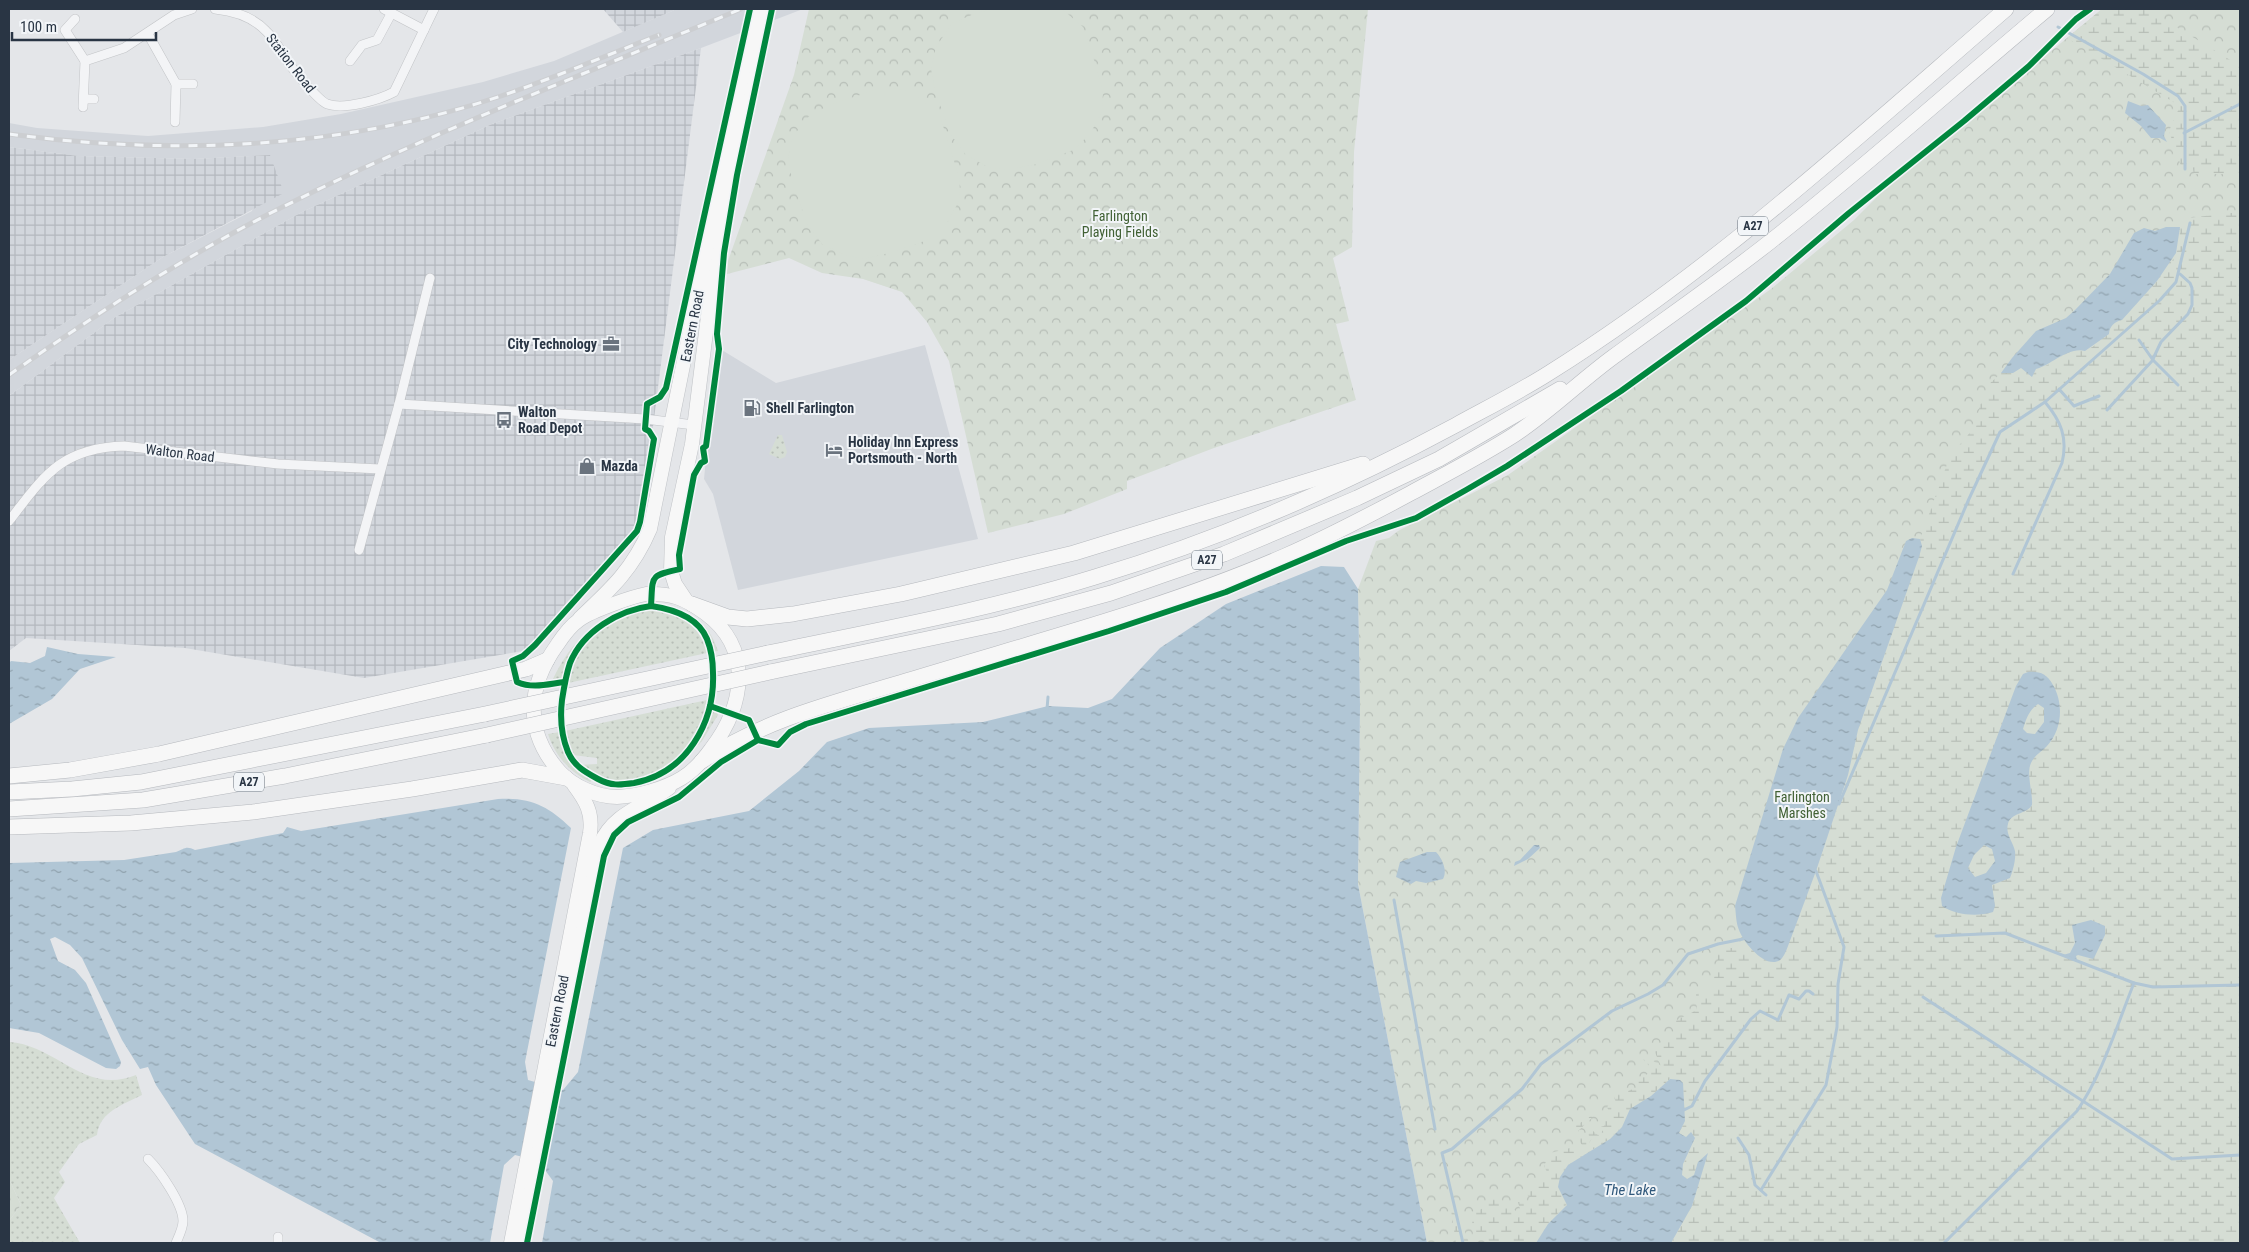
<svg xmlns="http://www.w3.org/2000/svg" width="2249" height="1252" font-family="'Roboto Condensed',sans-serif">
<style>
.built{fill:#d2d6dc}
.industrial{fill:url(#industrial-grid)}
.grass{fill:url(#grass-dots)}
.forest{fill:url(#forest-crowns)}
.wetland{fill:url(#wetland-marsh)}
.garden{fill:#d5ddd4}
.water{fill:url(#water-ripples);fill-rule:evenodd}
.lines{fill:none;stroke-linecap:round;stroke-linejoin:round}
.stream{stroke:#b1c6d5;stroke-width:3}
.street-casing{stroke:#c2c4c7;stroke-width:10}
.primary-casing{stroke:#c0c3c7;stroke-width:15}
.highway-casing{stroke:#b6b9be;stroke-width:16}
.street{stroke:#f3f4f6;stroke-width:9}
.primary{stroke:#f7f7f7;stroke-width:14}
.highway{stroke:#f7f7f7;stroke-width:15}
.rail-casing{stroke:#ccced1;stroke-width:5}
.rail{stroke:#f2f5f8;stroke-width:3;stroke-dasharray:9;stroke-linecap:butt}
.highway-bridge-casing{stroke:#b6b9be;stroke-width:16;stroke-linecap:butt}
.highway-bridge{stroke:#f7f7f7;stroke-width:15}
.cycleway-casing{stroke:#f2f5f8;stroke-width:9}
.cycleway{stroke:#00873e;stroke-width:6}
.labels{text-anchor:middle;stroke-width:4;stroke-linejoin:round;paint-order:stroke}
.shield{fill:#f2f5f8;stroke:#656f7a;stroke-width:1}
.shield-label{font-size:12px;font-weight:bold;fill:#293544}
.street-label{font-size:14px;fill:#293544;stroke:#f2f5f8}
.park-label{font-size:14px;fill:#416135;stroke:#f2f5f8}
.poi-label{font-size:14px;font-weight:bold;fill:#293544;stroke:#f2f5f8;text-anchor:start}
.water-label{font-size:15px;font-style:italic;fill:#30587b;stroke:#f2f5f8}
</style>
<defs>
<pattern id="industrial-grid" width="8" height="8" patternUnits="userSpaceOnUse" patternTransform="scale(1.25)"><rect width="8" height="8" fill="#d2d6dc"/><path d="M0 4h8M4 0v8" fill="none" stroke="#b4b8be"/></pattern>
<pattern id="grass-dots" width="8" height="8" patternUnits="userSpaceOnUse" patternTransform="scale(1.25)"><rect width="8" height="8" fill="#d5ddd4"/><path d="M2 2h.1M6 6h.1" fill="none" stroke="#b7beb7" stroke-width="1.8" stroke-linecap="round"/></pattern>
<pattern id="forest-crowns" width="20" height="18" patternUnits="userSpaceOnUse" patternTransform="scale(1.25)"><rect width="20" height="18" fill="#d5ddd4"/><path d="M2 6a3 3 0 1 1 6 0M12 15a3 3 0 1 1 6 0" fill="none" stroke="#b7beb7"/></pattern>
<pattern id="wetland-marsh" width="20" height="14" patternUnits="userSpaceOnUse" patternTransform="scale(1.25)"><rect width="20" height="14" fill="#d5ddd4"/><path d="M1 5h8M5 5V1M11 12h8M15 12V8" fill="none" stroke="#b7beb7"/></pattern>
<pattern id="water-ripples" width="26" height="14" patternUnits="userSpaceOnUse" patternTransform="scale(1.25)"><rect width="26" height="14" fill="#b1c6d5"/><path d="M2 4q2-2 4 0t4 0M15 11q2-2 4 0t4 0" fill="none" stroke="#90a2ae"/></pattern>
</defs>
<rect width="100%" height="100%" fill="#e4e6e9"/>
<g class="built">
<path d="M677,9H803L701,48L492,124L302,212L114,318L9,396V360L163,257L252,211L270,155L193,159L78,156L9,147V123L37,128L148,136L263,127L341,114L483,82L554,61Z"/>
<path d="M925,345L978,539L738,590L713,494L704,479L717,347L776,383Z"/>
</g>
<g class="industrial">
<path d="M603,9H677L623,32Z"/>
<path d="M701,48L653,427L637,525L529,650L364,678L185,648L26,638L9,651V396L114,318L302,212L492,124Z"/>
<path d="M9,147L78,156L193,159L270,155L284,193L163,257L9,360Z"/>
</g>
<g class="grass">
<path d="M778,435H782L787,452L785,457L780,459L769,454Z"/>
<path d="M656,603C688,609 708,620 718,651L712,652C703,621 687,611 656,605Z"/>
<path d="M648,610C678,611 699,623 707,653L568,683C569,645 613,615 648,610Z"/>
<path d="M605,618C583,640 570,648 562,680L552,681C564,655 580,634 605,618Z"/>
<path d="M707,700C706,716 700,733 690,746C665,777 610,798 579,765L597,764V758L573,755L567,744L565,731Z"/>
<path d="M712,709L717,711L718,715L702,741L686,758L705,732Z"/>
<path d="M560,732C564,753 573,769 592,780L590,782C570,772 555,756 548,734Z"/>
<path d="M9,1042C57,1045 85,1096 136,1075L142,1095C123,1105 100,1111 97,1135L79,1144L59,1172L65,1182L54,1198L80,1243H9V1221L21,1205L9,1179Z"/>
</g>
<g class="forest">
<path d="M809,9H1368L1354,152L1352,247L1333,258L1349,321L1336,324L1356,400L1214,448L1127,481V489L1064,514L988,533L949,361L927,322L902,292L863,279L822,273L789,258L727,274L728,261L794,75Z"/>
<path d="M2102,9H2240V1243H1427L1358,884L1360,706L1358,589L1376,541L1389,538L1398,531L1508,475L1771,289L1854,220L1884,190Z"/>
<path d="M9,1179L21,1205L9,1221Z"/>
</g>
<g class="wetland">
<path d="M2102,9H2147L2240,66V174H2194L2193,169H2182L2169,131L2180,106L2067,38Z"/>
<path d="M2240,212V1243H1671L1692,1206L1708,1154L1698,1162L1694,1175L1687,1180L1681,1175L1687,1152L1695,1138L1686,1137L1679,1133L1685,1121L1683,1083L1670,1079L1651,1096L1631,1109L1622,1127L1610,1139L1568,1165L1563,1198L1567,1204L1548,1224L1536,1243H1480L1496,1242L1473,1238L1472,1214L1483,1208L1481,1203L1488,1205L1489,1199H1500L1516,1211L1520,1209L1518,1202L1528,1203L1530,1198L1524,1191L1529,1182L1542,1181L1548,1174L1544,1166L1550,1153L1582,1145L1572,1129L1571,1119L1575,1128L1577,1123H1580L1591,1116L1593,1117L1578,1131L1589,1143L1593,1137H1589L1588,1134L1593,1131L1598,1135L1604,1133L1600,1127L1604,1126V1120L1611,1116L1607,1107L1610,1104L1613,1109L1617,1107L1613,1092L1627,1094L1629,1090L1637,1089L1635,1083L1653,1070L1640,1056L1641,1053L1661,1066L1653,1048L1678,1030L1673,1022L1697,1010L1696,994L1712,989L1718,958L1715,948H1751L1760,958L1816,871L1848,775L1858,730L1922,546L1920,539L1950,456L1980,421L1979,405L1991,395L1987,386L2001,373L2014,372L2021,367C2029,368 2037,370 2045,366C2058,361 2070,346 2085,351L2094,346L2117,321L2122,319C2140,299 2163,279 2176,254C2181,243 2180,230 2179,219Z"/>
<path d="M1451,1211L1460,1217L1469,1243H1456Z"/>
</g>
<g class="garden">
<path d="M992,9H1062L1083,27L1090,46L1103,91L1102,112L1090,134L1073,150L1037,164L1007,170L988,167L966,155L951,135L935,91L931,69L936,47L952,23L974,14Z"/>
<path d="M884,87L911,91L940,116L960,180L959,201L947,223L930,239L893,252L864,259L845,255L822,244L807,224L792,180L788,157L793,136L810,115L830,105Z"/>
</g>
<g class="water">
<path d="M2128,101L2141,106L2148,105L2166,125L2164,136L2167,142L2160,138H2151L2141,126L2125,113Z"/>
<path d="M2166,227H2180L2176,253L2157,281L2122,320C2115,321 2109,327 2109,334L2085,351C2069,346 2051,365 2036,369L2032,377L2021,368L2013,373H2001L2012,358L2036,331L2066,318L2075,310L2110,274L2134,233L2144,228L2155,231Z"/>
<path d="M1912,538L1920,539L1922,546L1919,557L1858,730L1848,775L1816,871L1788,946C1786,951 1784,957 1780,960C1766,970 1743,942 1739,930C1736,923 1736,914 1735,906L1783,749L1798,718L1887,590L1906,541Z"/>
<path d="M1321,566L1344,567L1358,589L1360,706L1358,884L1427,1243H542L553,1181L545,1170L546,1163L515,1155L504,1165L490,1243H381L195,1144L156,1085L148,1067L140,1069L122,1040L82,958L70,945L55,937L50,939L58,961L75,970L86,983L121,1062L120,1066L116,1069L106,1068L39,1033L9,1028V863L124,860L176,852C184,849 186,845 195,850L283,833L287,827L301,831L498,799C531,797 548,806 571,828L525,1062L528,1080L563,1090L578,1072L623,848L653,830L749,811L799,771L827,742L869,728L983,722L1048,706L1088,708L1112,699L1160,648L1226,604Z"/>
<path d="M47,647L78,654L116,657L80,669L52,699L9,724V663L11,661L30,663L45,656Z"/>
<path d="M2028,672C2040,671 2047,674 2053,685C2064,704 2062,730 2047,746C2042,751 2034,756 2031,763C2026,774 2033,793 2032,805C2027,814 2010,813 2008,824C2005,833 2013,842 2015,851C2016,860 2013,870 2010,878L1992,885L1995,906L1993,912C1977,917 1955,915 1942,906L1941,898L1956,847L2016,686L2023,674ZM2038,704L2044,708V722L2035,734L2027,733L2023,729C2026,719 2029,710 2038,704ZM1984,845L1992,849L1995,861L1986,873L1975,877L1968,868L1974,855Z"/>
<path d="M1534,845H1539L1540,848L1528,859L1514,866L1515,862L1520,860Z"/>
<path d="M1427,852H1436C1442,858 1448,871 1443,879L1426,883L1416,881L1411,884L1396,877L1400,862Z"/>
<path d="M2091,920L2105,926V935L2095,956L2093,959L2078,955L2076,956L2077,960L2063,955L2070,953L2075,943L2072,925Z"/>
<path d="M1670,1079L1680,1080L1683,1083L1685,1121L1679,1133L1686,1137L1691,1132L1695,1138L1683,1164L1682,1175L1687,1179L1694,1175L1698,1162L1708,1153L1692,1206L1671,1243H1536L1548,1224L1567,1205L1558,1187L1560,1177L1568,1165L1610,1139L1622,1127L1630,1109L1651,1096Z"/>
</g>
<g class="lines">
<g class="stream">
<path d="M2058,27L2143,74L2178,96L2185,106V169"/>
<path d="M2184,133L2240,104"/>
<path d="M2139,340L2153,360L2178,385"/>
<path d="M2059,389L2074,406L2099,396"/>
<path d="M2107,410L2152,361L2161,342L2188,314L2192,305V288L2190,283L2180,274"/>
<path d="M2013,574L2062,463C2068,438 2061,421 2045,402"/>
<path d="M1047,709L1048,697"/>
<path d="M1839,804L1968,501L2000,432L2045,402L2160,300L2176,282L2190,223"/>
<path d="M1394,900L1435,1129"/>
<path d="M1936,936L2005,933L2134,983L2153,987L2240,985"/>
<path d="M1923,997L2172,1159L2240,1155"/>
<path d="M1684,1110L1692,1106L1705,1081L1751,1019L1760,1011L1778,1020L1789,995L1799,999L1806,991H1809L1813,994"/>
<path d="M1738,1138L1749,1155L1755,1185L1766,1195"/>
<path d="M1761,1190L1826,1085L1837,1027L1838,984L1844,947L1816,871"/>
<path d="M1463,1243L1442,1153L1452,1149L1522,1089L1541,1064L1612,1011L1648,994L1663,985L1688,954L1718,944L1743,939"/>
<path d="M1944,1243L2077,1111C2103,1073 2117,1025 2134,983"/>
</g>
<g class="street-casing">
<g id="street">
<path d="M215,9C234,11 253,17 266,31C275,39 280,50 286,59C292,69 318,100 327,104C344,110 379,100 394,92L434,9"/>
<path d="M384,9L424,30"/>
<path d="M75,19L65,30L85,61"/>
<path d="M148,34L176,84L175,122"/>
<path d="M350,61L362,45L377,40L391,14"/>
<path d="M176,84H193"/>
<path d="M84,99H94"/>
<path d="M83,107L85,61L124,48L174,15L192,9"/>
<path d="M399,404L645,419L694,425"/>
<path d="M9,521C44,476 61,448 124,446L278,464L380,469"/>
<path d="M359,550L399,404L430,278"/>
<path d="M148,1159C160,1171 183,1204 183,1221C183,1228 179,1236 176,1243"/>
<path d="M278,1243V1237"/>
</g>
</g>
<g class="primary-casing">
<g id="primary">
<path d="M646,594C672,593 684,598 705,613C754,649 744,706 711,749C703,760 694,771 682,778C664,789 638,796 617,797C597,797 573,786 560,772C524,732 527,687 557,645C563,636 570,626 579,620C591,611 631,597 646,594Z"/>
<path d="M685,599L675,584L671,571L672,537L692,444L713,276L767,9"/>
<path d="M580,618C611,589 633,569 650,529L755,9"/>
<path d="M511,1243L590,833C593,813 586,801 574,785"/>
<path d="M521,1243L600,844C614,812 644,807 669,788"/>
</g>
</g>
<g class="highway-casing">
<g id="highway">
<path d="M692,604L728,617L747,619L793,614L901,594L1074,553L1363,464"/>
<path d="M768,653C877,630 988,610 1095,577C1221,539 1339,488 1456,425C1487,408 1519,392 1549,373C1715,269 1859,136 2006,9"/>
<path d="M770,672L998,624L1111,593L1224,554L1357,498L1439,459L1560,389"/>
<path d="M702,761C766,719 833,703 906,681C1033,642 1163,609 1285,556C1328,537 1370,515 1411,493C1446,474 1481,456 1514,435C1549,412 1579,382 1613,357C1665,319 1719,282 1771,241C1865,167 1955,86 2047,9"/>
<path d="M9,776L70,770L159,754L526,669L547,660"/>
<path d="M9,792L72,789L141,782L485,714"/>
<path d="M9,809L143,800L285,776L487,735"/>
<path d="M9,827L131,823L253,812L412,789L522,770L566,778"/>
</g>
</g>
<use href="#street" class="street"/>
<use href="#primary" class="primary"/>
<use href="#highway" class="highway"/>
<g class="rail-casing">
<g id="rail">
<path d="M9,134C172,156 344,149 501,96C554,78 607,55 659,35"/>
<path d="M9,375C90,318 173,264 261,218C416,138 580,76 741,9"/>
</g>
</g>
<use href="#rail" class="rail"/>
<g class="highway-bridge-casing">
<g id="highway-bridge">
<path d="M485,714L768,653"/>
<path d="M487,735L770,672"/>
</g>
</g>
<use href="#highway-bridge" class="highway-bridge"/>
<g class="cycleway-casing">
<g id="cycleway">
<path d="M651,606C653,575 649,576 680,569L679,555L694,475L701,463L705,461L703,448L706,446L719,349L717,334L724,253L737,175L772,9"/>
<path d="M651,606C672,609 698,617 707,639C711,649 713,662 713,673C715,722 687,773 634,783C620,785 611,786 598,779C585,772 574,766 568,752C561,735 560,717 562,700C564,687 566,675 570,663C583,631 619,610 651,606Z"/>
<path d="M565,682C548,684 533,689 517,682L512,661L523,656L535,645L637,531L640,522L654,439L649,431L645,429L647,404L660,397L666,388L750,9"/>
<path d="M710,706L749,720L758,740"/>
<path d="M527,1243L604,856L614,835L628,822L679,797L721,762L758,740L778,745L790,732L806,724L1109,631L1226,592L1346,541L1416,518L1466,490L1507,466L1621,391L1746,301L1849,213L1964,121L2029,66L2076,19L2090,9"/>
</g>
</g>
<use href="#cycleway" class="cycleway"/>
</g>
<defs>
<g id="office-bare" transform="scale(1.35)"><path d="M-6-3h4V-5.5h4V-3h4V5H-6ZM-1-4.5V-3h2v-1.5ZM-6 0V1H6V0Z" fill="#6a737e" stroke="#f2f5f8" stroke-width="2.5" paint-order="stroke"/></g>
<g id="fuel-bare" transform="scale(1.35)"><path d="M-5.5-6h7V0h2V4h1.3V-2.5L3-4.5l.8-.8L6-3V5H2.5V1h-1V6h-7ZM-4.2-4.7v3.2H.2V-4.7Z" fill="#6a737e" stroke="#f2f5f8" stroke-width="2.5" paint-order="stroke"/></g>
<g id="bus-bare" transform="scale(1.35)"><path d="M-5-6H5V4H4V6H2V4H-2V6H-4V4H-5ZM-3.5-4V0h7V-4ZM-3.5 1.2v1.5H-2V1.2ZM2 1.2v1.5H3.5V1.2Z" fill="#6a737e" stroke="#f2f5f8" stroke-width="2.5" paint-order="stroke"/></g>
<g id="hotel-bare" transform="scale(1.35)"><path d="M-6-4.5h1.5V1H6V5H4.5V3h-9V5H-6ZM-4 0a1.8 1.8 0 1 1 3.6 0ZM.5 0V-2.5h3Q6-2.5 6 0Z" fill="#6a737e" stroke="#f2f5f8" stroke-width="2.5" paint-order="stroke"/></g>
<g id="shop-bare" transform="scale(1.35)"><path d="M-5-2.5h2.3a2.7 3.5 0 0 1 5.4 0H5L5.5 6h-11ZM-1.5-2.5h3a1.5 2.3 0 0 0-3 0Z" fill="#6a737e" stroke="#f2f5f8" stroke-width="2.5" paint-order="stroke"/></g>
</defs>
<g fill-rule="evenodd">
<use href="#office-bare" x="611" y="344"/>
<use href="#fuel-bare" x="752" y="408"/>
<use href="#bus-bare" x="504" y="420"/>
<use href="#hotel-bare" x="834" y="450"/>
<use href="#shop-bare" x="587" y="466"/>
</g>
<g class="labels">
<g class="shield">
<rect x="1738" y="216.5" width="30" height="19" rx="4"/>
<rect x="1192" y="550.5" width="30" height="19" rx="4"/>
<rect x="234" y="772.5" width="30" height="19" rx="4"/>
</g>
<g class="shield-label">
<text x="1753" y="230">A27</text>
<text x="1207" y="564">A27</text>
<text x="249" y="786">A27</text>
</g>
<g class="street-label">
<text transform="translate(291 63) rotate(52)" y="5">Station Road</text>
<text transform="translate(692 326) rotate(-79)" y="5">Eastern Road</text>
<text transform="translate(180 453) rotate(7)" y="5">Walton Road</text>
<text transform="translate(557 1011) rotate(-79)" y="5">Eastern Road</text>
</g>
<g class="park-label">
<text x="1120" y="221">Farlington<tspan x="1120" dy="16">Playing Fields</tspan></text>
<text x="1802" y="802">Farlington<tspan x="1802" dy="16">Marshes</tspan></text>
</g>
<g class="poi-label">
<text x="597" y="349" text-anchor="end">City Technology</text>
<text x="766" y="413">Shell Farlington</text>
<text x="518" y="417">Walton<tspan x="518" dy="16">Road Depot</tspan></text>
<text x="848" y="447">Holiday Inn Express<tspan x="848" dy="16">Portsmouth - North</tspan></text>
<text x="601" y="471">Mazda</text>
</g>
<g class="water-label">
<text x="1630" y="1195">The Lake</text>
</g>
</g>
<rect width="2249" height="1252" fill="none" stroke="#293544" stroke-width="20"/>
<path d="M12 32v8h144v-8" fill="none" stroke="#293544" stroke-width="2.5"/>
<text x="20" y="32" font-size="15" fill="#293544" stroke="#f2f5f8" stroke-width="4" paint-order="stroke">100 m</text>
</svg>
